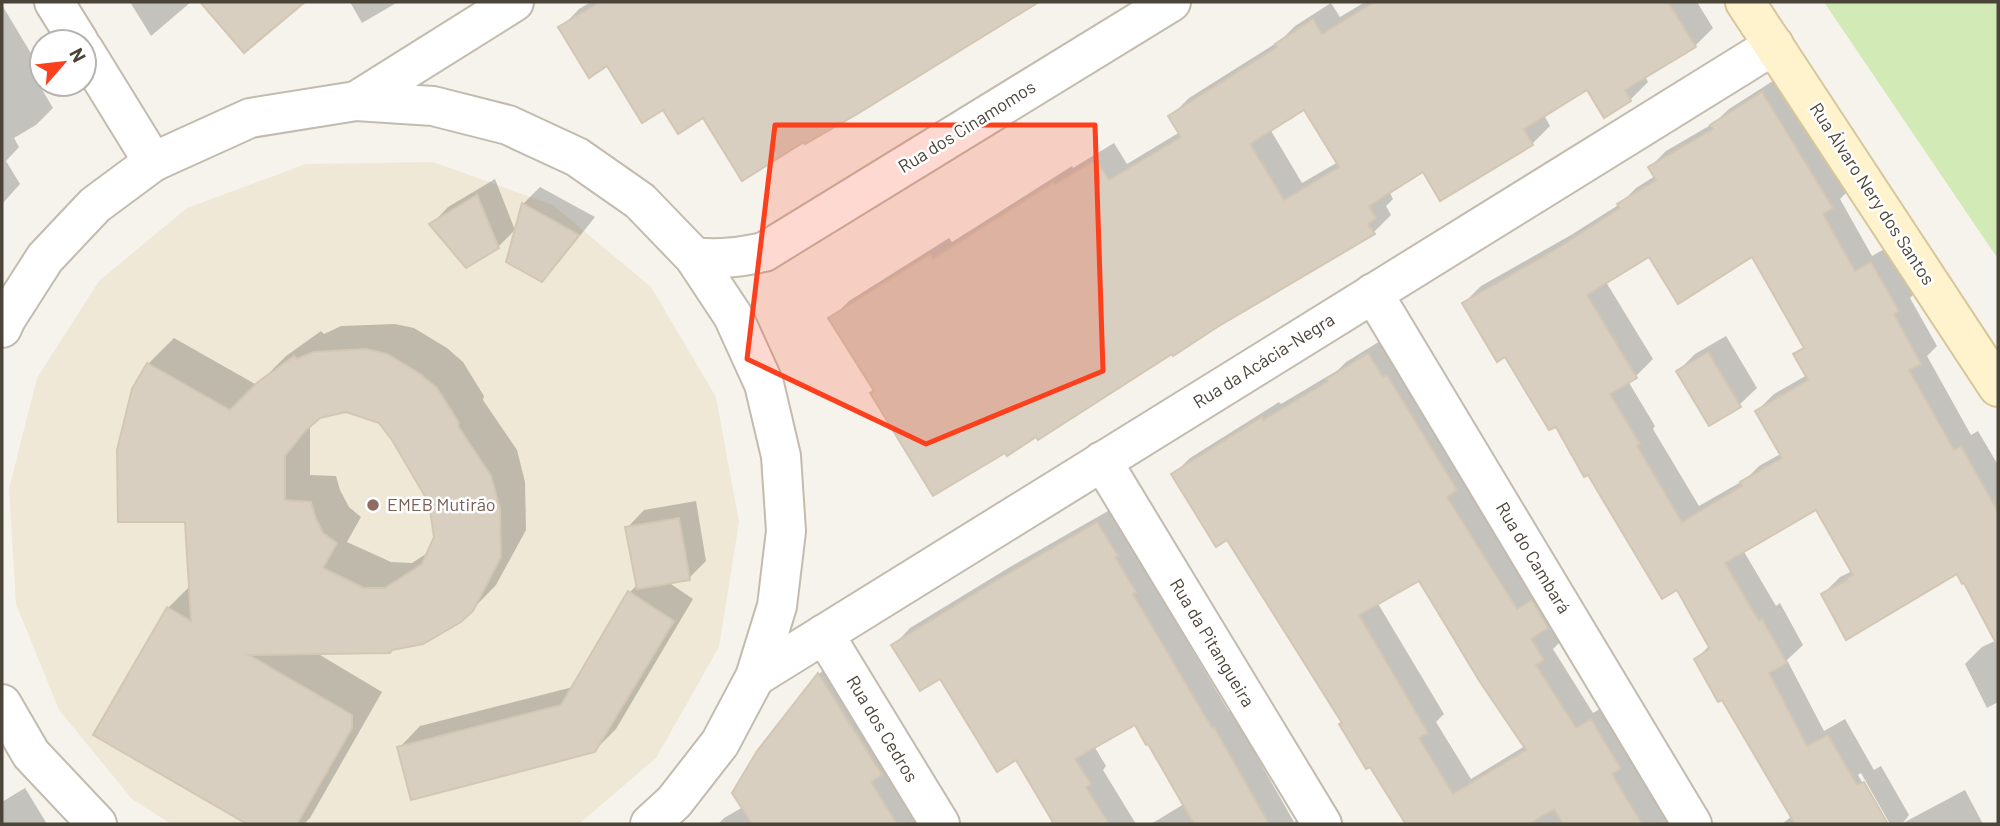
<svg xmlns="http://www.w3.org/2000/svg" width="2000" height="826" font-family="Barlow,sans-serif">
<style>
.education{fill:#efe8d6}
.green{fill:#d2eab5}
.shadow{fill:#0003;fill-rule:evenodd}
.building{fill:#d8cfc1;stroke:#d3c7b4;stroke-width:2;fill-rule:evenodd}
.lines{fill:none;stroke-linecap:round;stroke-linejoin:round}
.street-casing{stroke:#c2bbae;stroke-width:42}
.secondary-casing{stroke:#d6c79b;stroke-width:42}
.street{stroke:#fff;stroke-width:38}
.secondary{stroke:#fff3cd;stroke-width:38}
.marked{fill:#fc3f1d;fill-opacity:0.2;stroke:#fc3f1d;stroke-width:5;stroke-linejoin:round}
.education-dot{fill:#8d6e63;stroke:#fff;stroke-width:2.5}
.labels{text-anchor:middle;stroke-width:5;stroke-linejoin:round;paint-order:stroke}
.street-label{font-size:18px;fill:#4b4439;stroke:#fff}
.education-label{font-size:18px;fill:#785e54;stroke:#fff;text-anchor:start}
</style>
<rect width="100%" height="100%" fill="#f6f3ec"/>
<path class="education" d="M433,162L553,205L651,287L716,397L739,522L719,647L656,758L579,824H171L132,799L59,710L16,604L9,489L37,378L99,281L187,208L306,164Z"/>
<path class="green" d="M1824,2H1998V259Z"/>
<g class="shadow">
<path d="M130,2H191L151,36Z"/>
<path d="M202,2H303L244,51Z"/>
<path d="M350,2H398L362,23Z"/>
<path d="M591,2H1038L858,111L704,116L664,107L561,28L579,9Z"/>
<path d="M1365,2H1697L1713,28L1695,46L1645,76L1648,82L1630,100L1588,88L1544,115L1550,126L1532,144L1424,169L1389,191L1393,199L1386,206L1391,215L1373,233L1036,435L876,390L831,319L849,301L949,238L952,242L1072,166L1073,168L1114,143L1127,164L1180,132L1171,116L1189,98L1281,40L1295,26L1331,3L1340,17ZM1304,108L1338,162L1302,183L1270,129Z"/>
<path d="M2,5L38,65L31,71L53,108L36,125L14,138L19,147L6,161L20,184L2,204Z"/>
<path d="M1779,77L1849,190L1840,199L1872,256L1888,247L1915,293L1910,298L1937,346L1927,356L1971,435L1978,431L1998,465V702L1987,708L1965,664L1982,647L1997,640L1965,580L1957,572L1823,594L1840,577L1852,571L1817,508L1743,550L1776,606L1780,603L1803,645L1787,660L1824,731L1845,719L1874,770L1881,766L1909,815L1903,823L1965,790L1983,824H1890L1861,773L1858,775L1886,824H1782L1792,816L1722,698L1696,659L1710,645L1678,588L1589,472L1506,355L1464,303L1481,286L1571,235L1620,204L1636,188L1655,176L1650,167L1666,151L1714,123L1729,109ZM1650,254L1753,255L1804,346L1796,355L1807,375L1774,394L1757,411L1782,453L1759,466L1746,479L1699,506L1653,429L1655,426L1628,381L1636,376L1653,359L1606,282Z"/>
<path d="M495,179L515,230L498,247L431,225L448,207Z"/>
<path d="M540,187L595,217L559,262L541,279L523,204Z"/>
<path d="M395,324L414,328L447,348L463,362L484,396L483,400L517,450L525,482L526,530L496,585L470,612L315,652L382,692L310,818L304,824H251L96,735L168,608L190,586L186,521L148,364L174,338L257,385L286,356L321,331L324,334L341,326ZM346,410L380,422L393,439L431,502L435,537L429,552L412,563L391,562L347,542L361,517L349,507L340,490L336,476L310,475V428L320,416Z"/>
<path d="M1726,336L1757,388L1739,405L1678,371L1695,354Z"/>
<path d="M1385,338L1564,609L1549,625L1560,642L1553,649L1593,713L1608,704L1637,750L1629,758L1665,818L1681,808L1691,824H1408L1228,538L1174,474L1190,458L1279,402L1281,404L1338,370L1346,362ZM1419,579L1525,746L1471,779L1436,722L1444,714L1377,602Z"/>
<path d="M696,501L706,561L689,578L668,582L693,599L616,729L594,751L399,748L420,726L573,687L630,592L638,584L627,528L644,510Z"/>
<path d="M1115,507L1152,574L1149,577L1229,712L1231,711L1294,822L1299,820L1301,824H1151L1184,804L1135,722L1094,746L1106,766L1103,770L1136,824H1050L1054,820L1017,758L941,676L894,645L910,628L1010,567Z"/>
<path d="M836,658L917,811L912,816L917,824H718L724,818L743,807L819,674Z"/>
<path d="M25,788L47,824H2V802Z"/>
</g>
<g class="building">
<path d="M200,2H305L244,53Z"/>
<path d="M600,2H1039L859,113L805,144L804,142L742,181L703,118L678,134L663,110L642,123L607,66L589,78L558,27Z"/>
<path d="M1374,2H1668L1696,47L1625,90L1631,101L1604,118L1587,90L1524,129L1533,145L1440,201L1423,172L1369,206L1376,219L1368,224L1375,234L1219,326L1173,356L1172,354L1038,440L1036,437L1007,456L1005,453L933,496L870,393L874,391L828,318L931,254L933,259L1053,183L1054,185L1096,160L1109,180L1181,137L1168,116L1277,47L1275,44L1313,19L1322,34ZM1304,110L1339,167L1284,200L1250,144Z"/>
<path d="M1762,92L1833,208L1823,214L1855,271L1871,262L1899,311L1894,314L1921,364L1909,370L1954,450L1961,446L1998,512V647L1964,583L1962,584L1957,574L1846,640L1821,594L1847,580L1846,579L1853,575L1816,510L1725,563L1759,621L1762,619L1787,663L1769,673L1807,746L1828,735L1857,785L1864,782L1888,824H1795L1722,700L1718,702L1694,659L1710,649L1677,590L1662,599L1588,475L1584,477L1556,427L1549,430L1505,357L1497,362L1462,303L1553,251L1620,208L1617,204L1656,180L1648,167L1713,129L1710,125ZM1649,257L1678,304L1752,257L1804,348L1793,354L1808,380L1755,411L1782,458L1740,482L1742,486L1682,522L1637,446L1640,444L1610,394L1637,378L1587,295Z"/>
<path d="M477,195L499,248L466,268L429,224Z"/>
<path d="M522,203L579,235L542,282L506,262Z"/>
<path d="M366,349L387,354L422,375V376L437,388L459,423L458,426L491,476L500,509L501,557L473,611L461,622L423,644L392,650L390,653L249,655L352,715V728L297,824H247L93,735L167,607L191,621L185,522H118L117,450L132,389L147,363L230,410L258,382L294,356L297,359L313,352ZM346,412L379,423L392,440L429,503L434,537L422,564L385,588H364L323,568L337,543L323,533L315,516L311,502L285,500V456L304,432L320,418Z"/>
<path d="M1708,352L1741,407L1709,426L1676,371Z"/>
<path d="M1368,353L1383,377L1387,375L1457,490L1447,497L1517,609L1532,600L1548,628L1531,639L1544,660L1536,665L1576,728L1591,719L1621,769L1612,774L1642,824H1563L1554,809L1529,824H1404L1405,823L1370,767L1366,769L1339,724L1342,723L1227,540L1216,547L1171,474L1262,417L1263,420L1328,381L1327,379ZM1419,581L1480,682L1526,750L1453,794L1419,738L1428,733L1359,615Z"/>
<path d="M679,518L690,580L637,589L625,527Z"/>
<path d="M1097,522L1118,556L1115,557L1136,592L1133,594L1212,728L1214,727L1269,824H1194L1148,744L1146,745L1135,725L1075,759L1091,784L1086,787L1109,824H1054L1016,760L997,772L940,679L920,691L891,645L992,583Z"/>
<path d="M628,591L674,621L595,752L411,800L397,747L561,705Z"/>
<path d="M818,673L882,775L871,782L897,824H752L732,793L757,751Z"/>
</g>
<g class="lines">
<g class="street-casing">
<g id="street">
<path d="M54,2L79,42"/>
<path d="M84,50L153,162"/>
<path d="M356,101L514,2"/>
<path d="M694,257C719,260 740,257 764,252L1171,2"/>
<path d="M1373,293L1692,824"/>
<path d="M2,328L6,319L45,258L95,205L153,162L250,118L356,101L433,106L508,125L577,157L640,201L694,257L733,316L764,384L781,456L786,531L777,606L755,677L720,743L674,802L650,824"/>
<path d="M1102,461L1322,824"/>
<path d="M824,634L940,824"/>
<path d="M755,677L1774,45"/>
<path d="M2,704L31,754L97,824"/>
</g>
</g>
<g class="secondary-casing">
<path id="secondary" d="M1745,2L1998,387"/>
</g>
<use href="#street" class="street"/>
<use href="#secondary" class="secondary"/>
</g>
<path class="marked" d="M775,125H1095L1103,371L926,444L747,359Z"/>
<circle class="education-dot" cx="373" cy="505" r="7"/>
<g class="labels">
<g class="street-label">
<text transform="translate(967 127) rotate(-32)" y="6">Rua dos Cinamomos</text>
<text transform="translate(1872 194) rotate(57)" y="6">Rua Álvaro Nery dos Santos</text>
<text transform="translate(1264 361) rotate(-32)" y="6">Rua da Acácia-Negra</text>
<text transform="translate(1533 558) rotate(59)" y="6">Rua do Cambará</text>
<text transform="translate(1212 643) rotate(59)" y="6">Rua da Pitangueira</text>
<text transform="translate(882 729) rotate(59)" y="6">Rua dos Cedros</text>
</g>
<g class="education-label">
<text x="387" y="511">EMEB Mutirão</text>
</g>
</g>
<rect width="2000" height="826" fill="none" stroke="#4b4439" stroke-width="7"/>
<g transform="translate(63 63) rotate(62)"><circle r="33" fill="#ffffff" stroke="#b7b4b0" stroke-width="2"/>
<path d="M0-5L12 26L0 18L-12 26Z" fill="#fc3f1d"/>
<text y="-10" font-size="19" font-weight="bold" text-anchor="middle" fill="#4b4439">N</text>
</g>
</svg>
